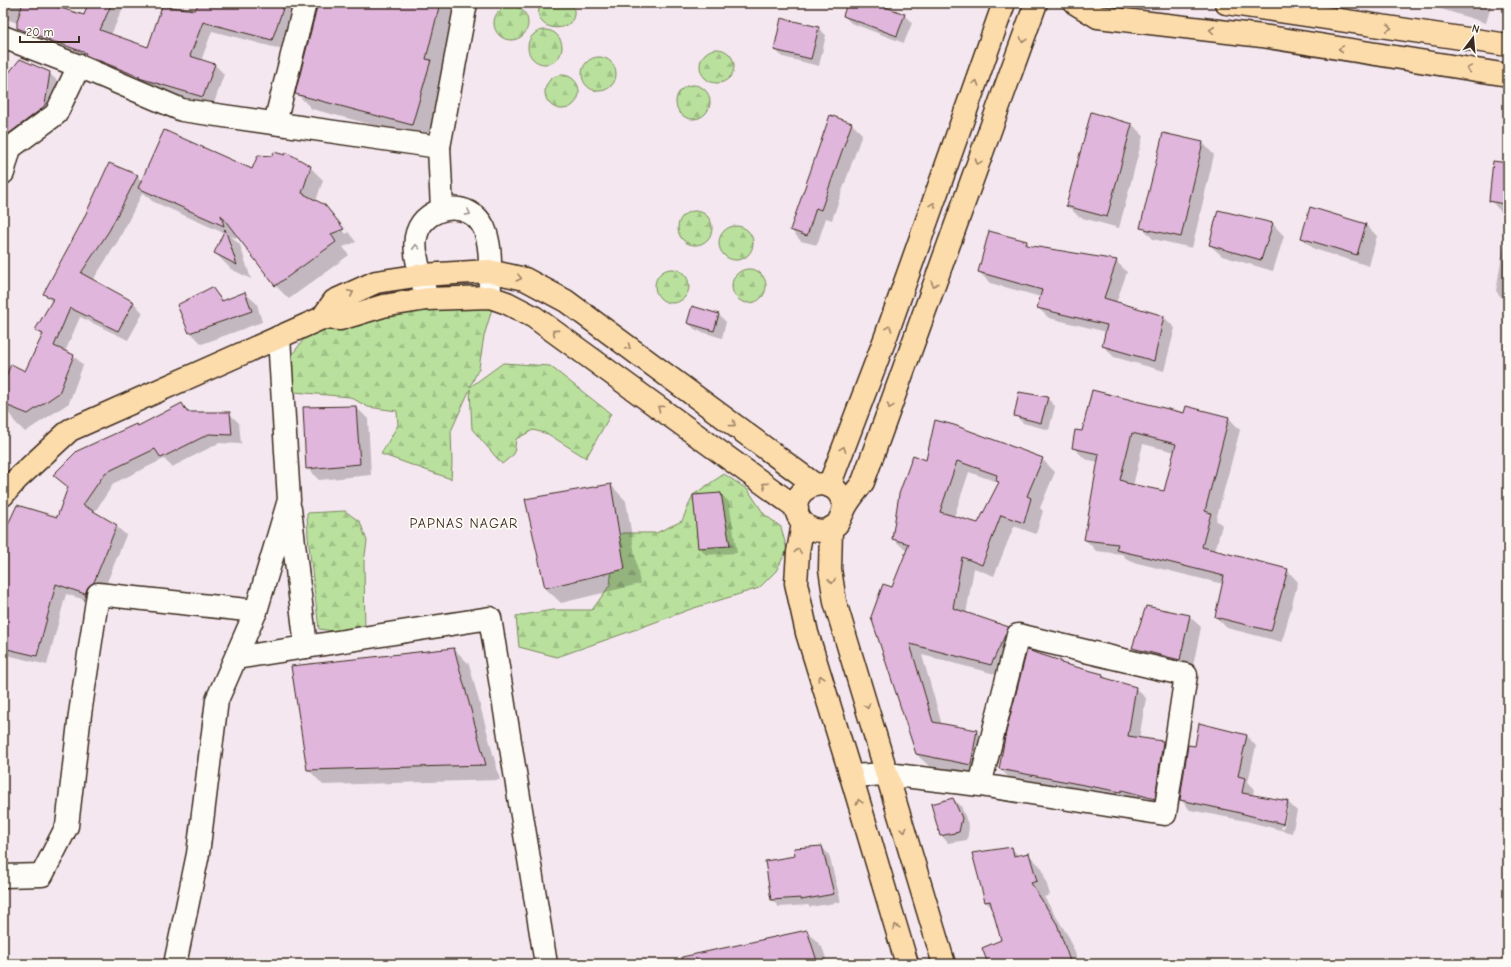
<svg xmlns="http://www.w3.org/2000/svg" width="1511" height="967" font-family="'Comic Neue',sans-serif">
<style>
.forest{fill:url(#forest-firs);stroke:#7a865e}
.shadow{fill:#0003;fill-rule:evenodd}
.building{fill:#e0b6dc;stroke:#3b2a1e;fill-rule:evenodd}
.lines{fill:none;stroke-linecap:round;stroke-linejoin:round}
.street-casing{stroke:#3b2a1e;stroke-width:25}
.secondary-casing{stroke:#3b2a1e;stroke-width:25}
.primary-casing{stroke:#3b2a1e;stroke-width:25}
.street{stroke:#fdfcf7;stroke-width:22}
.secondary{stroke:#fdfcf7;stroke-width:22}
.primary{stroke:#fddcac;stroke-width:22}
.oneway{stroke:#9c8365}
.oneway2{stroke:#9c938a}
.labels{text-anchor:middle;stroke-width:3.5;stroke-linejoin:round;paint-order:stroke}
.neighbourhood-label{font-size:14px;letter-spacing:1px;fill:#3b2a1e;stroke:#fdfcf7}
</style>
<defs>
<pattern id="forest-firs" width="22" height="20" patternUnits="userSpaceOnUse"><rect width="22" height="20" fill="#b9e19d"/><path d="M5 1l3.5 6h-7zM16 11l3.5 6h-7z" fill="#a0c187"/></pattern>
</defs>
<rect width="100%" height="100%" fill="#f4e7ef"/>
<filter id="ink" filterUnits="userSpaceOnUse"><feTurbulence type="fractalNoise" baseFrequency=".025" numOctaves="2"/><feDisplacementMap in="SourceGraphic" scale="8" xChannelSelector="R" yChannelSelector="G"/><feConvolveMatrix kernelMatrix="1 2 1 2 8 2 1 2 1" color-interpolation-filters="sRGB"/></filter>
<g filter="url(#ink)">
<g class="forest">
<path d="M541,3H572C586,37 526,35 541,3Z"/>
<circle cx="511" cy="23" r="17"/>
<circle cx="545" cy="47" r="17"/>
<circle cx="717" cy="66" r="17"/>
<circle cx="599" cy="74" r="17"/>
<circle cx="562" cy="92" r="17"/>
<circle cx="693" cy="102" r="17"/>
<circle cx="695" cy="228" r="17"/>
<circle cx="736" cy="243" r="17"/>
<circle cx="672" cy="286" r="17"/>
<circle cx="749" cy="286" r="17"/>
<path d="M464,301L492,309L484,336L479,368L470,387L503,363L550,366L611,414L586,458L548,434L533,430L516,439L514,454L502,464L472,429L470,389L451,431L452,463L451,479L381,454L398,425L397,411L368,407L350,397L294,392L288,360L314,326L390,316L403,307Z"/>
<path d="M724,474L748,490L764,514L781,527L787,550L776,571L759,588L691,609L634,630L557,657L519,647L516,616L553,610H592L610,585L615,542L622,533H656L682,521L693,495Z"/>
<path d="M345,511L360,522L367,541L364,562L365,637L341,632L319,629L308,537L307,513Z"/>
</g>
<g class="shadow">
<path d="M3,3H41L84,17L89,3H125L111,35L148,48L196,11L200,3H297L281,49L212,31L201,61L215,65L224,74L213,106L150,87L26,36L17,27L18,23L3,18Z"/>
<path d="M319,3H456L454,25L441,72L446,77L427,139L312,109L296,93Z"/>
<path d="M848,3H871L904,15L912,23L904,43L851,23L844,16Z"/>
<path d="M1422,3H1492L1486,23Z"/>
<path d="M818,28L826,35L819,66L783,57L775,50Z"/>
<path d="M49,73L65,88L3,158V82Z"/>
<path d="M851,123L862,134L832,220L826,218L817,245L801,241L791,230Z"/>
<path d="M1132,124L1143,136L1119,228L1079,217L1067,205Z"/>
<path d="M1203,143L1214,155L1192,248L1153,239L1142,227Z"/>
<path d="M1508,164V216H1505L1490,200Z"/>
<path d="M310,167L323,180L316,201L324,205L334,215H331L346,234L348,232L335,216L338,219L356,242L343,247L349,255L289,299L276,286L235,231L236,238L231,236L240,245L251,279L231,269L215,253L224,233L152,201L143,192L118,241L93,280L134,303L143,313L128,340L80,317L65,352L74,356L83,365L69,403L25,432L15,422L7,410L3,421V387L26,372L43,336L37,330L52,302L44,294L137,176L142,181L253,170Z"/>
<path d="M1218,211L1273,224L1284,236L1273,271L1222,256L1210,245Z"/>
<path d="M1508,220V305L1496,291Z"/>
<path d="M1366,225L1377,236L1369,266L1314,249L1302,238Z"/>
<path d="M1027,242L1031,247L1116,261L1127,272L1116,303L1164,317L1175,328L1164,371L1114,357L1103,346L1107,332L1049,318L1038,308L1041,297L990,283L979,272Z"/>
<path d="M212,288L224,301L245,293L257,304L262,322L202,344L190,332Z"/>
<path d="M719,315L726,322L722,338L696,330L688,323Z"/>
<path d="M1047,398L1055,406L1049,430L1023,423L1016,416Z"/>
<path d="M182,404L191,413H229L239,423L241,444L219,443L172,467L164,459L114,483L94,513L116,526L126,535L103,592L95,603L66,594L47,665L3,654V538L58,518L69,488L54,475L138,427Z"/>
<path d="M356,407L368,419L371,475L319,480L307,468Z"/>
<path d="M1187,407L1229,418L1240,430L1216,520L1222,525L1215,551L1287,570L1298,582L1282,642L1227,628L1216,617L1223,584L1129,561L1122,554L1096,551L1085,539L1098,462L1085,459L1073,447L1082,433L1185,414ZM1143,444L1175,452L1165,492L1133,486Z"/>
<path d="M953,426L1042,459L1055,472L1040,508L1043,511L1036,534L1014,526L994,576L974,568L966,614L1008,628L1020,640L1003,676L922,655L942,725L976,731L988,743L983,777L929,766L916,754L893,588L907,551L893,539L927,461ZM969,472L1000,483L979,524L954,517Z"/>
<path d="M611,485L626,501L640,584L561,603L545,588Z"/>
<path d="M721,494L729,502L737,553L706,555L699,547Z"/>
<path d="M1189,616L1201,627L1192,671L1145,659L1133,648Z"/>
<path d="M454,649L469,664L500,780L323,785L308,769Z"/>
<path d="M1061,662L1064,664L1102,674L1108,680L1135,688L1146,698L1139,739L1163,742L1173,752L1165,808L1011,779L1000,769Z"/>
<path d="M1247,736L1256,746L1248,782L1254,788L1253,796L1288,802L1297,811L1292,833L1246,821L1190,810L1181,800L1196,747ZM1286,808H1288L1283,829H1281Z"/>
<path d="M953,799L961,806L969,827L967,840L948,843L941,835Z"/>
<path d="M822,847L829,855L841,902L810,907L808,905L779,907L772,900L796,857Z"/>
<path d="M1011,848L1019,856L1028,854L1042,868L1050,895L1044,897L1070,939L1079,964H989L1003,940L993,909L986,902L973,854Z"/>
<path d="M807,931L822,947L828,964H654Z"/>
</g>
<g class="building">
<path d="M23,3H44L84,15L88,3H112L100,30L148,47L162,6L195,10L199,3H285L272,40L203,22L190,56L215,64L203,97L139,78L140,77L85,55L86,53L17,28V21Z"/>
<path d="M318,3H440L426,59L431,60L412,125L295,94Z"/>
<path d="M847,3H874L905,14L897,36L843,16Z"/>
<path d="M781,18L819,27L811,59L774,50Z"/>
<path d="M20,59L50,72L45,105L40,110L3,138V80Z"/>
<path d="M1091,112L1132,124L1107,217L1066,206Z"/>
<path d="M830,115L852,123L821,210L816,208L807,236L790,230Z"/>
<path d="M164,130L252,169L258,155L272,156L274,152L285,155L286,152L311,166L302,193L325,205L344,229L331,234L336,242L275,286L221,215L224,226L138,188Z"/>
<path d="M1163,133L1203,142L1181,237L1140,228Z"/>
<path d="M1493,161L1508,163V205L1489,201Z"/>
<path d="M109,163L138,175L109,231L81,273L134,302L118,331L70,308L54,346L74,355L59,393L28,414L3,404V384L11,364L25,371L43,334L35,330L53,299L43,294L83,220Z"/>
<path d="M1310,207L1366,224L1357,255L1301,238Z"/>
<path d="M1218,210L1273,223L1261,260L1209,245Z"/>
<path d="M225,229L237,265L214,253Z"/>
<path d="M989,231L1027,241L1026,245L1117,260L1104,298L1164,316L1154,361L1102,346L1107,325L1037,308L1042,290L978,272Z"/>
<path d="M212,287L222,301L245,292L252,311L189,333L177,305Z"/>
<path d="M692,306L719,314L714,331L687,323Z"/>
<path d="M1092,390L1184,413L1186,406L1229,417L1205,511L1211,513L1202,547L1288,569L1271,631L1215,617L1224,576L1164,561L1116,550L1118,544L1084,540L1099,454L1072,448L1075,430L1082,431ZM1132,433L1176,444L1164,491L1126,483V482L1120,480Z"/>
<path d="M1019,392L1048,397L1041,423L1014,416Z"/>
<path d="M182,403L187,412H230L232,435L209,434L161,458L155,449L105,473L83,505L117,525L94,582L88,587L85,594L56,584L37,656L3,648V535L17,505L57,517L68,487L53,475L77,451L136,424L138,426Z"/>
<path d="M356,406L360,464L306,469L303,407Z"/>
<path d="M935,420L954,425L1043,458L1027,496L1031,498L1024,523L1001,515L982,565L962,557L953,608L1009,627L991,665L910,644L933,722L977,730L971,765L916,754L871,617L883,584L892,587L909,544L892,539L899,494L913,455L926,460ZM957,461L997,475L996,481L999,482L978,523L940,512Z"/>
<path d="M611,484L625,569L545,588L525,499Z"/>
<path d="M721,493L730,546L698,548L693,495Z"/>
<path d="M1146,606L1190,615L1180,660L1132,648Z"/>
<path d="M454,648L486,765L307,770L291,666Z"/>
<path d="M1027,650L1061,661V663L1103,674L1102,677L1136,687L1128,736L1163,741L1155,799L1122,790L1121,792L999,769L1006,732Z"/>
<path d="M1199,723L1247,735L1238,776L1245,778L1242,793L1288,801L1283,824L1236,812L1180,800L1188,745L1195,746Z"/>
<path d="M953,798L962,818L959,832L940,836L931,804Z"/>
<path d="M822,846L834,894L801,900V898L771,900L765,861L795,856L794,848Z"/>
<path d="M1012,847L1014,856L1029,853L1037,881L1031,883L1057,924L1071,964H988L982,948L1001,940L990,901L985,902L972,853Z"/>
<path d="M807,930L818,964H683L682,957Z"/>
</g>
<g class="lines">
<g class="street-casing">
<g id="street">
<path d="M3,37L79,66L182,110L439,147"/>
<path d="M275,123L305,3"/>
<path d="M3,173L10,148L56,114L79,66"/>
<path d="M290,509L306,647"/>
<path d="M236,658L490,618L546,964"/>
<path d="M851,776L887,774L980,785L1165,814L1186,675L1018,635L980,785"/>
<path d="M3,876L42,875L67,826L80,714L98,594L256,611"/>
<path d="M175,964L198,854L217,700L256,611L289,500L279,337"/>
</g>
</g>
<g class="secondary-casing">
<g id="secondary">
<path d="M442,209L439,147L466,3"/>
<path d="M427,299C423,281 411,250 417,233C426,204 471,199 484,228C493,249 489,275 490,297"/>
</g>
</g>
<g class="primary-casing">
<g id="primary">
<path d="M1075,3L1098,17L1262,36L1508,75"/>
<path d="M1226,3L1508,45"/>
<path d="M322,318L334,301L376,282L422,275L489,271L525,279L566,301L814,484"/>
<path d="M829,486L885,339L1004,3"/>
<path d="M3,495L17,479L70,430L322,318L340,319L383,306L427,299L490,297L507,303L534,317L797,508"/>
<path d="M844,510C841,464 780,488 800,519C808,532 826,535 837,524C841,519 841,515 844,510C848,500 857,491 863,482L1036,3"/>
<path d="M803,523L798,552L796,583L807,633L849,769L907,964"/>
<path d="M831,528L830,569L835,602L944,964"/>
</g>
</g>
<use href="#street" class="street"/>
<use href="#secondary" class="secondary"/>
<use href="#primary" class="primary"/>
</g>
<defs><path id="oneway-chevron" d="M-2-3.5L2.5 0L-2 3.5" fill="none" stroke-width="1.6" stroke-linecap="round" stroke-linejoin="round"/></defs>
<g class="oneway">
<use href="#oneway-chevron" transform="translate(1389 28) rotate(9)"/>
<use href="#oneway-chevron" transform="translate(1212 30) rotate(-173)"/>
<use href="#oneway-chevron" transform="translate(1023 40) rotate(110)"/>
<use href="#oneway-chevron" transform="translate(1341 49) rotate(-171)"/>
<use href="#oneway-chevron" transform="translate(1469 69) rotate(-171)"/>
<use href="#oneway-chevron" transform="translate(976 83) rotate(-71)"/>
<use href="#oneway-chevron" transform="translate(978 162) rotate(110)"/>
<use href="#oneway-chevron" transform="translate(933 205) rotate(-70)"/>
<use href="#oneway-chevron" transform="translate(519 278) rotate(14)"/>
<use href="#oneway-chevron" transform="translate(934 284) rotate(110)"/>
<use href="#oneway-chevron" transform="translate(351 293) rotate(-25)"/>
<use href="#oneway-chevron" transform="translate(889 328) rotate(-70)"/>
<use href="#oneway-chevron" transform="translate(555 332) rotate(-144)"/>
<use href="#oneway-chevron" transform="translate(628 347) rotate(37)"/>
<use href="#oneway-chevron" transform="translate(890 406) rotate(110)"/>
<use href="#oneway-chevron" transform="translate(660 408) rotate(-144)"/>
<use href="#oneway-chevron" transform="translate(733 424) rotate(37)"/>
<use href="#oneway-chevron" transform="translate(843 449) rotate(-69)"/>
<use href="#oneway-chevron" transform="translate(765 485) rotate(-144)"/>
<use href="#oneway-chevron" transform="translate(798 551) rotate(-83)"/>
<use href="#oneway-chevron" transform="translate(832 581) rotate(82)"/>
<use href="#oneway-chevron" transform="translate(821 678) rotate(-107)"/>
<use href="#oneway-chevron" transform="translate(867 706) rotate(73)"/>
<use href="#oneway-chevron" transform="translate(859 802) rotate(-107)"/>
<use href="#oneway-chevron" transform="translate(904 830) rotate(73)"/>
<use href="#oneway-chevron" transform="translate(896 927) rotate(-107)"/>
</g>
<g class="oneway2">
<use href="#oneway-chevron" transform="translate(468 213) rotate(28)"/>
<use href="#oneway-chevron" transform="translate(416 247) rotate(-94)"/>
</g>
</g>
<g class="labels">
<g class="neighbourhood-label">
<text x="464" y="528">PAPNAS NAGAR</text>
</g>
</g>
<rect width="1511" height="967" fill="none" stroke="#fdfcf7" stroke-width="16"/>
<rect x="8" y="8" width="1495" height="951" fill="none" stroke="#3b2a1e" stroke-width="1.5" filter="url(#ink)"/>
<g transform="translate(1473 38) rotate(16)" stroke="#fdfcf7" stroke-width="3" paint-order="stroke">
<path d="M0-3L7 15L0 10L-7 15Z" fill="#3b2a1e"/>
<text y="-6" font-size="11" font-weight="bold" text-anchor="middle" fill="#3b2a1e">N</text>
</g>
<path d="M20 36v6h59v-6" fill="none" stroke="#3b2a1e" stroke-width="2"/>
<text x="26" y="36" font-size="12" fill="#3b2a1e" stroke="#fdfcf7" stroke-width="3" paint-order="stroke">20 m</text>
</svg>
